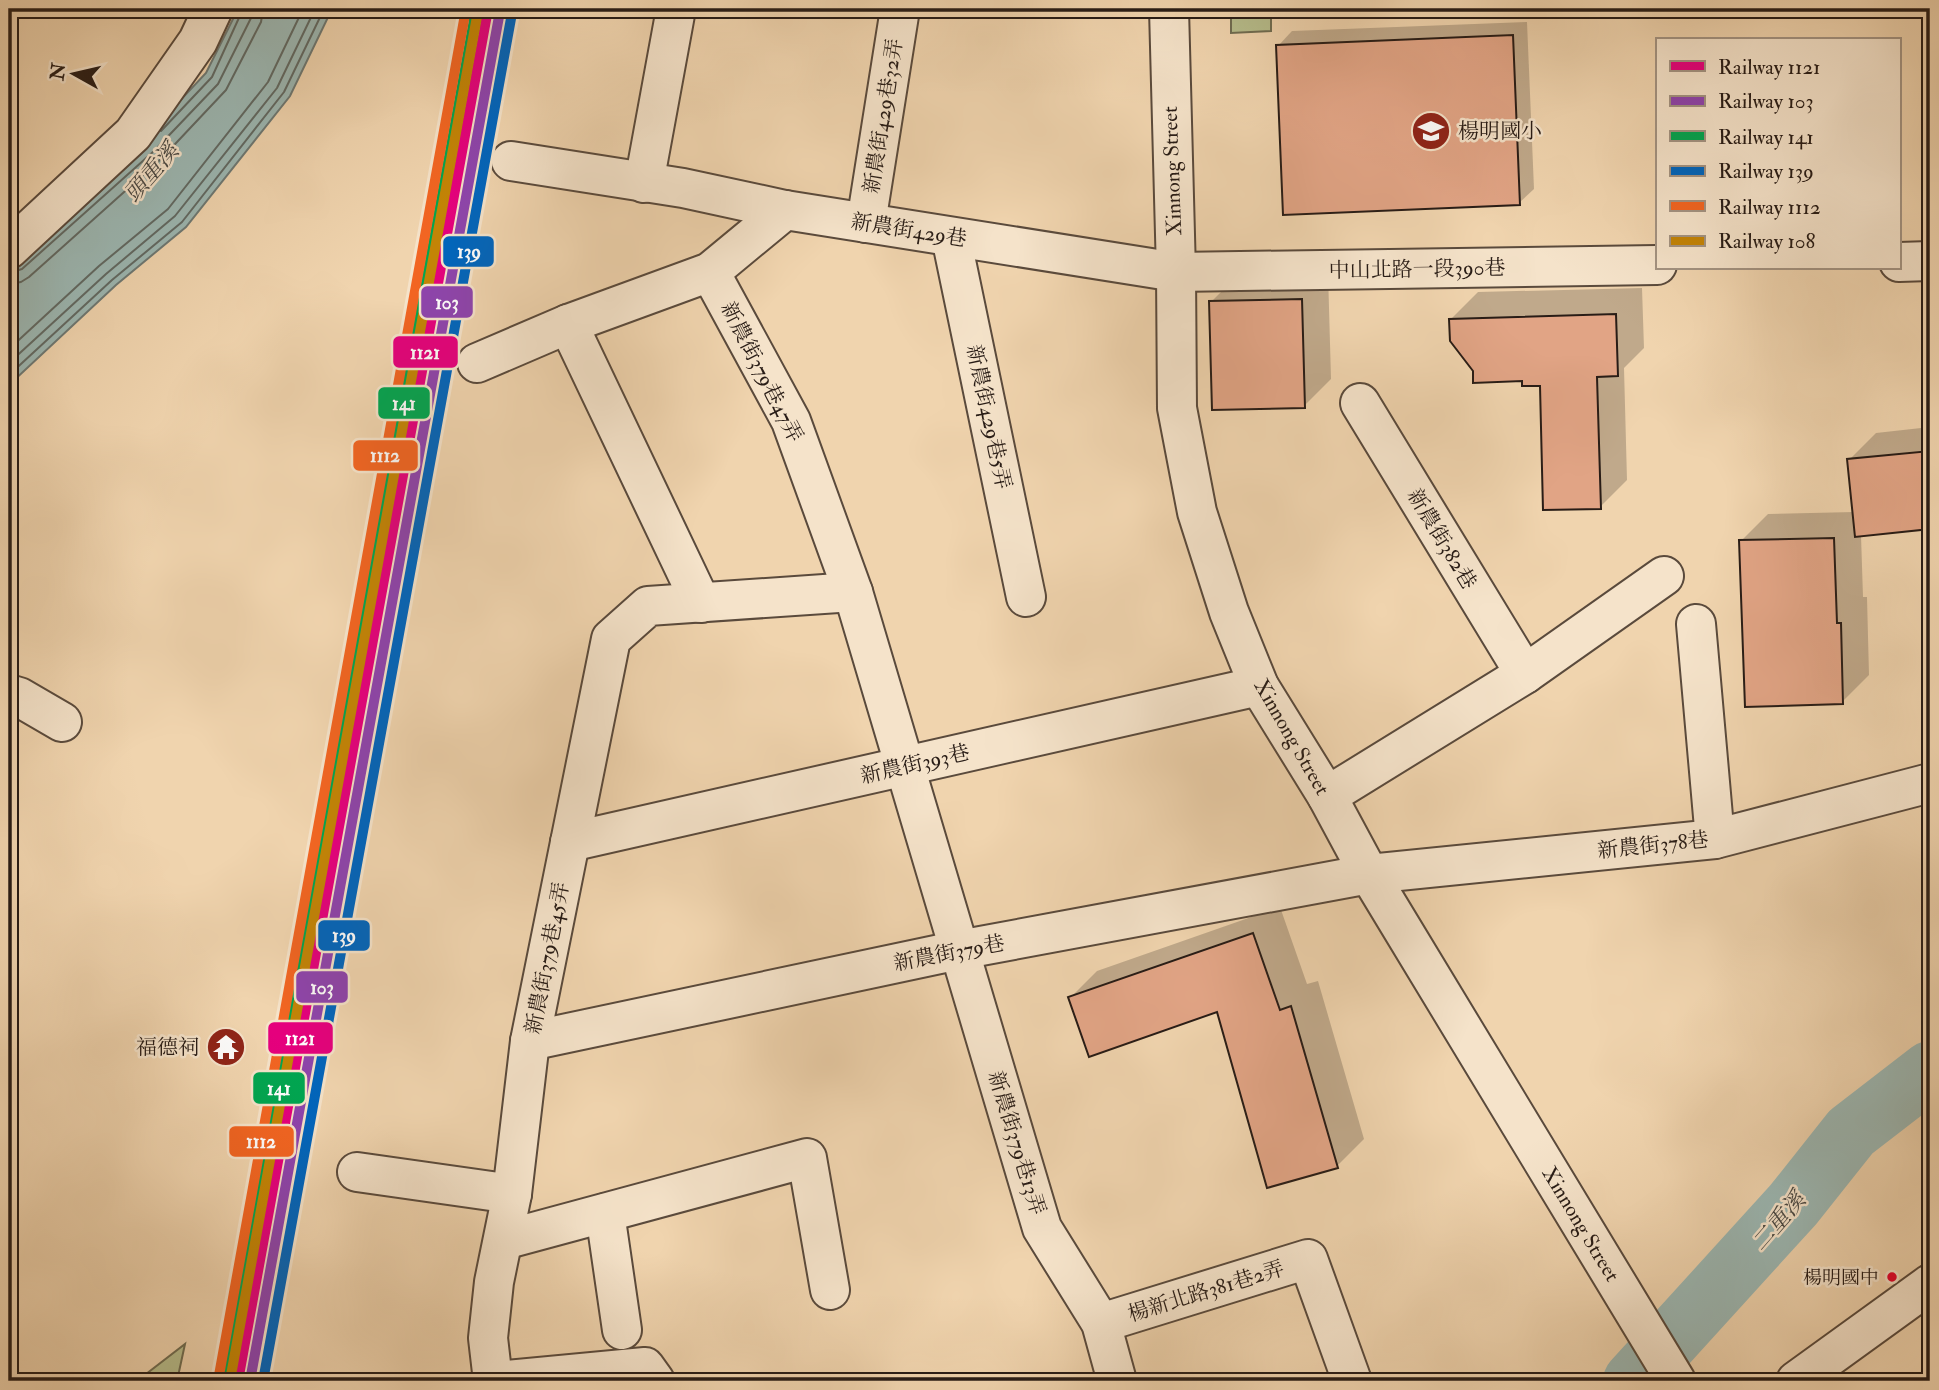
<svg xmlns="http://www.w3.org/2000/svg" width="1939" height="1390" font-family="'IM FELL Double Pica','Noto Serif TC',serif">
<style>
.green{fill:#b6bd8c;stroke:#6f6c51;stroke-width:2}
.water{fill:#9cb7b2;stroke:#6e7974;stroke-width:2}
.shadow{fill:#0003}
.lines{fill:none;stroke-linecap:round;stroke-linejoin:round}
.shore{stroke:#626a64;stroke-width:2}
.river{stroke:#9cb7b2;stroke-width:60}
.building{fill:#e1a485;stroke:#281c16;stroke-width:2}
.minor-casing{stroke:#5a4a3c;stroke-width:42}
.minor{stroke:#f5e3ca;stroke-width:38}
.rail-1-casing{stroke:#f5e3ca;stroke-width:16}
.rail-2-casing{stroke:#f5e3ca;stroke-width:16}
.rail-3-casing{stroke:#f5e3ca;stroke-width:16}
.rail-4-casing{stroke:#f5e3ca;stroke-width:16}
.rail-5-casing{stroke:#f5e3ca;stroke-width:16}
.rail-6-casing{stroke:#f5e3ca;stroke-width:16}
.rail-1{stroke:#e5007d;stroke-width:10}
.rail-2{stroke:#8e44ad;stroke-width:10}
.rail-3{stroke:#00a651;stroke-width:10}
.rail-4{stroke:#0065bd;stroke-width:10}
.rail-5{stroke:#f26522;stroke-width:10}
.rail-6{stroke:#c38406;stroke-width:10}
.bus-dot{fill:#e4002b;stroke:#f5e3ca;stroke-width:2.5}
.labels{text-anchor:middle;stroke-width:5;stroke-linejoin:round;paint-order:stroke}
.bus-label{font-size:19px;fill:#281c16;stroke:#f5e3ca;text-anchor:end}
.street-label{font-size:21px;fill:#281c16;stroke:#f5e3ca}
.poi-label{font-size:21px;fill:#281c16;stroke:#f5e3ca;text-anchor:start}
.water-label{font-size:23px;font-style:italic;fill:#4b4a45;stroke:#f5e3ca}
.line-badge{stroke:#f5e3ca;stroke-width:2.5}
.badge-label{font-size:19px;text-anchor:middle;font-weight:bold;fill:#fff}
</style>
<rect width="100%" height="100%" fill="#f0d4ae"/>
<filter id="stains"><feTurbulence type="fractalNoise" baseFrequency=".00286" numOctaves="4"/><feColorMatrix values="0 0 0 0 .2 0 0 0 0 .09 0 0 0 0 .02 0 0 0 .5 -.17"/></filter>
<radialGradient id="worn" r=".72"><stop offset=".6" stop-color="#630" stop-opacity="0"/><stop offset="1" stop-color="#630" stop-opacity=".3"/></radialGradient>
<g class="green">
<path d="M1231,9H1271V31L1231,33Z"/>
<path d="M185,1344L177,1381H137Z"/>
</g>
<path class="water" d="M238,9H332L290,96L186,227L116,285L9,385V260L143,140L206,73Z"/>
<g class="shadow">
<path d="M1527,22L1534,189L1519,203L1278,46L1292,31Z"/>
<path d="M1328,272L1331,379L1304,406L1211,302L1238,275Z"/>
<path d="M1642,288L1644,348L1624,368L1627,480L1600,507L1542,384L1475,371L1451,319L1478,292Z"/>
<path d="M1930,427V528L1861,535L1863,597H1867L1869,675L1842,702L1741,541L1768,514L1854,512L1849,460L1876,433Z"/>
<path d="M1280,907L1307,984L1318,981L1364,1139L1337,1166L1218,1010L1070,998L1097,971Z"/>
<path d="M9,1303L14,1304L9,1335Z"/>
</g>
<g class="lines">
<g class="shore">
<path d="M161,131L212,77L243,9"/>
<path d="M9,273L22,269L154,151L218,84L251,18L252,9"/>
<path d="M9,284L21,282L29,277L161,159L226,90L261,22L263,9"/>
<path d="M9,349L99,266L168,209L268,82L303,9"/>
<path d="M9,363L106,274L175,216L277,88L315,9"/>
<path d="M9,375L112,280L182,222L284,92L324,9"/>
</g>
<path class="river" d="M1633,1381L1793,1205L1851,1132L1930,1071"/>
</g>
<g class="building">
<path d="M1513,35L1520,205L1283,215L1276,45Z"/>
<path d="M1302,299L1305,408L1212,410L1209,301Z"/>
<path d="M1616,314L1618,376L1597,377L1601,509L1543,510L1540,386H1522V381L1473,383V371L1450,341L1449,319Z"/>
<path d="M1930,451V529L1855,537L1847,459Z"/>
<path d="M1834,538L1837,623H1841L1843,704L1745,707L1739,540Z"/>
<path d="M1253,933L1280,1010L1291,1006L1338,1168L1267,1188L1217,1012L1089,1057L1068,997Z"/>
</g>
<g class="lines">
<g class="minor-casing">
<g id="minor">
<path d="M1169,9L1176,272L1177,408L1197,512L1229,612L1259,686L1327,796L1369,874L1676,1381"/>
<path d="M511,161L683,188L785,210L1176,272L1657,265"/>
<path d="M644,183L676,9"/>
<path d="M866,223L900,9"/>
<path d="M951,237L1026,597"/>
<path d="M9,249L133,134L198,41L213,9"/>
<path d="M1899,262L1930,261"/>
<path d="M710,272L791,421L853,592L1042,1228L1101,1323L1117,1381"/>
<path d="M568,324L701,603"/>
<path d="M477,363L568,324L710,272L785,210"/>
<path d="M1360,403L1525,674"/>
<path d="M1696,624L1715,839"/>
<path d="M9,694L19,697L62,722"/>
<path d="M1327,796L1525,674L1664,576"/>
<path d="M570,842L1259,686"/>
<path d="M530,1041L959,950L1369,874L1715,839L1930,783"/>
<path d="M357,1172L512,1194"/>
<path d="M605,1213L622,1330"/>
<path d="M504,1240L807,1158L830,1290"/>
<path d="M1101,1323L1308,1259L1352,1381"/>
<path d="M493,1381L488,1338L494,1282L512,1194L530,1041L611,639L648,606L853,592"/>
<path d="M497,1381L645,1367L655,1381"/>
<path d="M1796,1381L1930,1284"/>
</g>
</g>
<use href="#minor" class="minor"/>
<g class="rail-1-casing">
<path id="rail-1" d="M238,1381L488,9"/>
</g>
<g class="rail-2-casing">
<path id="rail-2" d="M250,1381L500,11"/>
</g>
<g class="rail-3-casing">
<path id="rail-3" d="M226,1379L476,9"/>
</g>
<g class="rail-4-casing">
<path id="rail-4" d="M263,1381L512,13"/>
</g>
<g class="rail-5-casing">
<path id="rail-5" d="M218,1381L466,9"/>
</g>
<g class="rail-6-casing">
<path id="rail-6" d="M230,1381L478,11"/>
</g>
<use href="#rail-1" class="rail-1"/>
<use href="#rail-2" class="rail-2"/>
<use href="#rail-3" class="rail-3"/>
<use href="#rail-4" class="rail-4"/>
<use href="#rail-5" class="rail-5"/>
<use href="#rail-6" class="rail-6"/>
</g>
<defs>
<g id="school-disc" transform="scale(2.0125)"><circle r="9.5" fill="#8f2418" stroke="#f5e3ca"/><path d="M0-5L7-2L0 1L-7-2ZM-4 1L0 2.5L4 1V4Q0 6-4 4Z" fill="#fff"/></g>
<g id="temple-disc" transform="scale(2.0125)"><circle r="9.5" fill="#8f2418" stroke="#f5e3ca"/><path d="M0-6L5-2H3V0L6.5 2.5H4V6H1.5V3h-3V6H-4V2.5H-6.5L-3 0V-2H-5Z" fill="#fff"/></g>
</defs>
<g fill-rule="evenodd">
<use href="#school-disc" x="1431" y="131"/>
<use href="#temple-disc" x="226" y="1047"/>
</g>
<circle class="bus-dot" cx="1892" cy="1277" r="6"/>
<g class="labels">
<g class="bus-label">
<text x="1879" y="1284">楊明國中</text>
</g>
<g class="street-label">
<text transform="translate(883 116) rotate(-81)" y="7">新農街429巷32弄</text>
<text transform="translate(1172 171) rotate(-92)" y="7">Xinnong Street</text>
<text transform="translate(909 230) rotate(9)" y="7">新農街429巷</text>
<text transform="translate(1417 269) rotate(-1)" y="7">中山北路一段390巷</text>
<text transform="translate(762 372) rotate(63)" y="7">新農街379巷47弄</text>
<text transform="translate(989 417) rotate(78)" y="7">新農街429巷5弄</text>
<text transform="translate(1442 539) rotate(59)" y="7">新農街382巷</text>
<text transform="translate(1292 737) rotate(60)" y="7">Xinnong Street</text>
<text transform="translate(915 764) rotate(-13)" y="7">新農街393巷</text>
<text transform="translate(1653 845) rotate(-6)" y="7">新農街378巷</text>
<text transform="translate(949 953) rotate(-11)" y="7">新農街379巷</text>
<text transform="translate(547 958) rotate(-79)" y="7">新農街379巷45弄</text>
<text transform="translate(1017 1143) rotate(73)" y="7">新農街379巷13弄</text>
<text transform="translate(1581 1224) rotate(59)" y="7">Xinnong Street</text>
<text transform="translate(1206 1291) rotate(-17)" y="7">楊新北路381巷2弄</text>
</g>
<g class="poi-label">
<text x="1458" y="138">楊明國小</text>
<text x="199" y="1054" text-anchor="end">福德祠</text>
</g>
<g class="water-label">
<text transform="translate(151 172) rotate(-49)" y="8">頭重溪</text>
<text transform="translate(1778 1221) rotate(-49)" y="8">二重溪</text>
</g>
</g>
<g class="line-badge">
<rect x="442" y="235" width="53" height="33" rx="7" fill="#0065bd"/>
<rect x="420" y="285" width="54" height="34" rx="7" fill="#8e44ad"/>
<rect x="392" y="335" width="67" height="34" rx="7" fill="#e5007d"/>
<rect x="377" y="386" width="54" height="34" rx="7" fill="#00a651"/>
<rect x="352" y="439" width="67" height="33" rx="7" fill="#f26522"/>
<rect x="317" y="919" width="54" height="33" rx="7" fill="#0065bd"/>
<rect x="295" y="970" width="54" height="34" rx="7" fill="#8e44ad"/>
<rect x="267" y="1021" width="67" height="34" rx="7" fill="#e5007d"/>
<rect x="252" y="1071" width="54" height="34" rx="7" fill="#00a651"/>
<rect x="228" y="1125" width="67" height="33" rx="7" fill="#f26522"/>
</g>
<g class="badge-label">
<text x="469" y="258">139</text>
<text x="447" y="309">103</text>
<text x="425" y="359">1121</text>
<text x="404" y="410">141</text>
<text x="385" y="462">1112</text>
<text x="344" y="942">139</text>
<text x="322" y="994">103</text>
<text x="300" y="1045">1121</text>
<text x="279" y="1095">141</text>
<text x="261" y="1148">1112</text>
</g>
<rect width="1939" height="1390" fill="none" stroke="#f0d4ae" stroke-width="35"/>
<rect x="10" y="10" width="1918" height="1369" fill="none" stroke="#281c16" stroke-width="3.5"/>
<rect x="18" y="18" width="1904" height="1355" fill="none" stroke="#281c16" stroke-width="2"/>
<rect x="1656" y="38" width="245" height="231" fill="#f5e3ca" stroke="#a39382" stroke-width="2"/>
<rect x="1670" y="61" width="35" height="10" fill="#e5007d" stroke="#a39382" stroke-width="2"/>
<text x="1718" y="74" font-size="21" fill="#281c16">Railway 1121</text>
<rect x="1670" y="96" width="35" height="10" fill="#8e44ad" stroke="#a39382" stroke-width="2"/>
<text x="1718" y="108" font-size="21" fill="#281c16">Railway 103</text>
<rect x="1670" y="131" width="35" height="10" fill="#00a651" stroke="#a39382" stroke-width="2"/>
<text x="1718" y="144" font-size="21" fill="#281c16">Railway 141</text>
<rect x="1670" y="166" width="35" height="10" fill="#0065bd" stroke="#a39382" stroke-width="2"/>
<text x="1718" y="178" font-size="21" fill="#281c16">Railway 139</text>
<rect x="1670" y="201" width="35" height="10" fill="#f26522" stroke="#a39382" stroke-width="2"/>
<text x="1718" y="214" font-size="21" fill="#281c16">Railway 1112</text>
<rect x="1670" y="236" width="35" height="10" fill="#c38406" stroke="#a39382" stroke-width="2"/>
<text x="1718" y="248" font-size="21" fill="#281c16">Railway 108</text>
<g transform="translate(74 74) rotate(278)" stroke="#f5e3ca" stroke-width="5" paint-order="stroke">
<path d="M0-5L12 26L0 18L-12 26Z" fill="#281c16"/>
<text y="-10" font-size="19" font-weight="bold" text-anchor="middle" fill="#281c16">N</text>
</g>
<rect width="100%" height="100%" filter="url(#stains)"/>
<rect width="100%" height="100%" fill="url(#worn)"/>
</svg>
